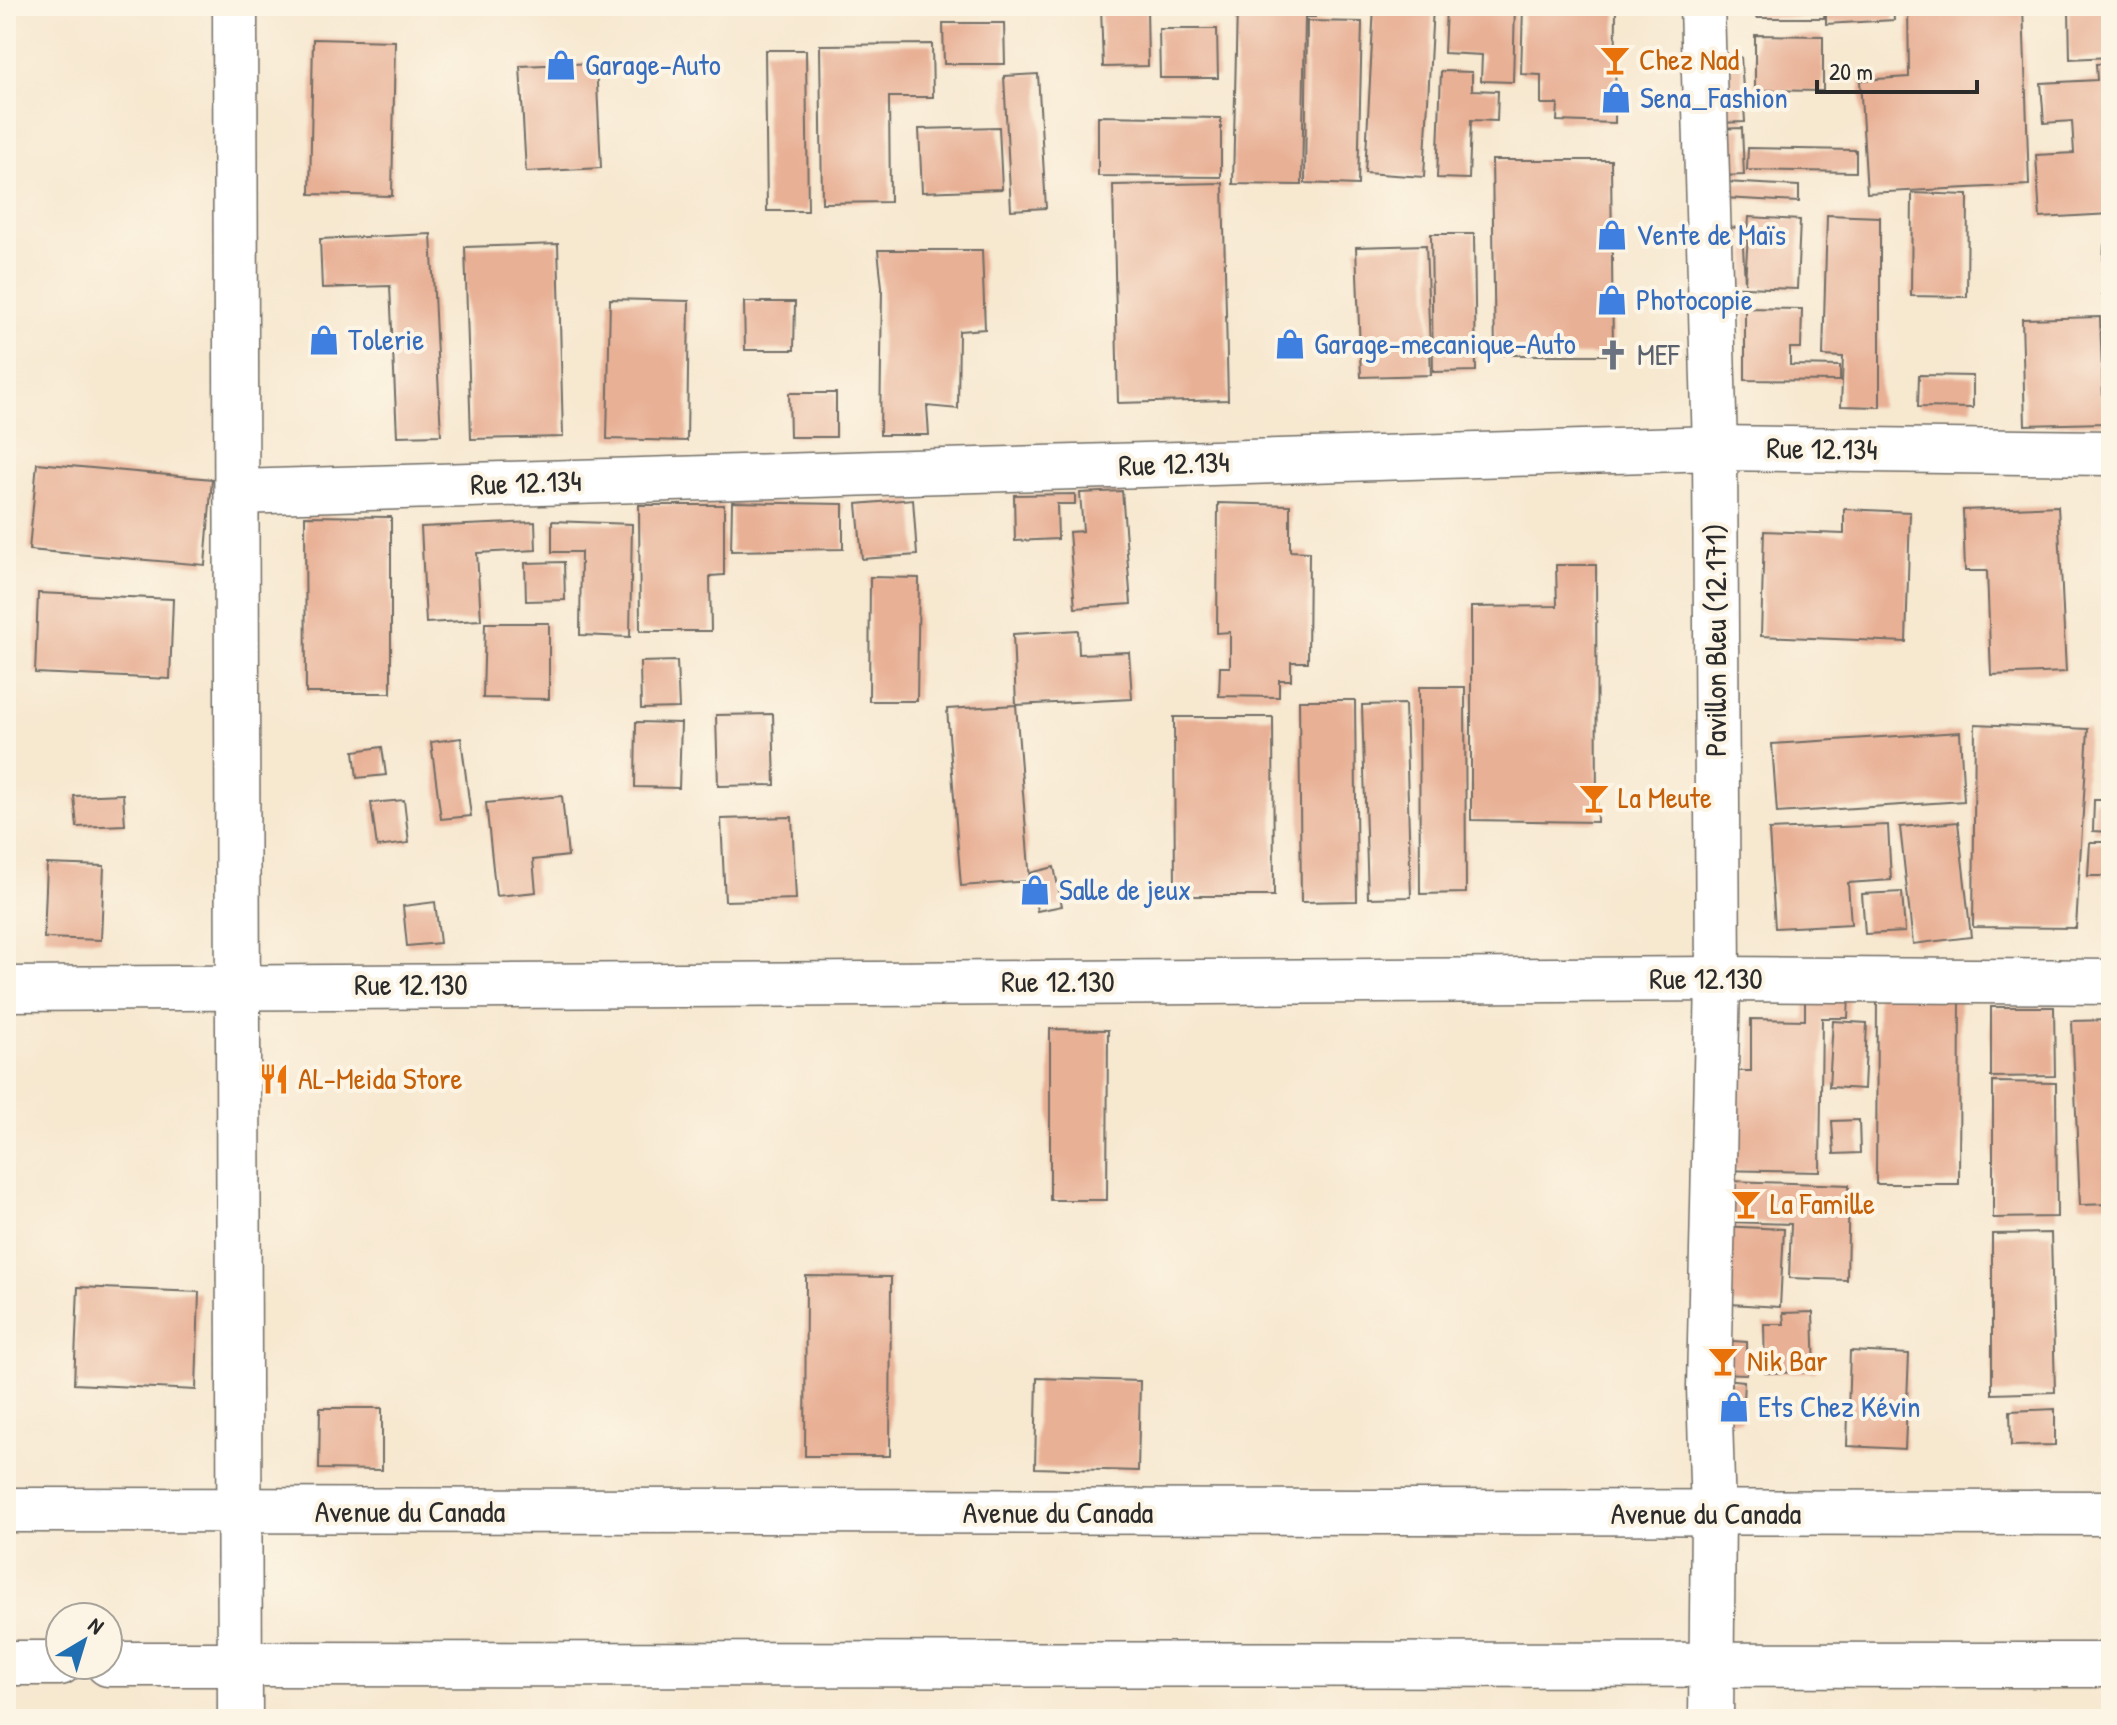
<svg xmlns="http://www.w3.org/2000/svg" width="2117" height="1725" font-family="'Patrick Hand',sans-serif">
<style>
.building{fill:#e8b095}
.lines{fill:none;stroke-linecap:round;stroke-linejoin:round}
.street-casing{stroke:#726d65;stroke-width:47}
.secondary-casing{stroke:#726d65;stroke-width:47}
.street{stroke:#fff;stroke-width:44}
.secondary{stroke:#fff;stroke-width:44}
.labels{text-anchor:middle;stroke-width:8;stroke-linejoin:round;paint-order:stroke}
.food-label{font-size:30px;fill:#c56008;stroke:#fcf5e5;text-anchor:start}
.shop-label{font-size:30px;fill:#366cbe;stroke:#fcf5e5;text-anchor:start}
.worship-label{font-size:30px;fill:#5b616d;stroke:#fcf5e5;text-anchor:start}
.street-label{font-size:30px;fill:#2b2b2b;stroke:#fcf5e5}
</style>
<rect width="100%" height="100%" fill="#fcf5e5"/>
<filter id="ink" filterUnits="userSpaceOnUse"><feTurbulence type="fractalNoise" baseFrequency=".0125" numOctaves="2"/><feDisplacementMap in="SourceGraphic" scale="16" xChannelSelector="R" yChannelSelector="G"/><feConvolveMatrix kernelMatrix="1 2 1 2 8 2 1 2 1" color-interpolation-filters="sRGB"/></filter>
<filter id="wash" filterUnits="userSpaceOnUse"><feTurbulence type="fractalNoise" baseFrequency=".006" numOctaves="4" result="noise"/><feDisplacementMap in="SourceGraphic" scale="32" xChannelSelector="R" yChannelSelector="G"/><feGaussianBlur stdDeviation="1.8" result="paint"/><feColorMatrix in="noise" values="0 0 0 0 0 0 0 0 0 0 0 0 0 0 0 0 0 1.4 0 .05"/><feComposite in="paint" operator="in"/></filter>
<g filter="url(#wash)">
<rect width="100%" height="100%" fill="#f7e8d0"/>
<g id="blocks">
<g class="building">
<path d="M1101,6H1147L1148,66L1103,67Z"/>
<path d="M1237,6H1315V17H1305L1302,185L1233,184Z"/>
<path d="M1374,6H1433L1424,177L1365,173Z"/>
<path d="M1473,6H1515L1513,82L1481,81L1482,55L1444,53L1446,8L1473,9Z"/>
<path d="M1523,6H1616L1615,123L1557,121L1558,104H1541V75L1521,74Z"/>
<path d="M1757,6H1825L1824,18H1757Z"/>
<path d="M1826,6H1893L1894,20L1826,24Z"/>
<path d="M1908,6H2023L2029,185L1867,193L1860,80L1909,77Z"/>
<path d="M2069,11H2111V57L2070,59Z"/>
<path d="M1307,21L1362,22L1358,185L1305,183Z"/>
<path d="M943,23H1004L1005,64H944Z"/>
<path d="M1159,29H1217L1218,78H1160Z"/>
<path d="M1755,35L1823,36V91L1755,90Z"/>
<path d="M313,39L395,41L392,196L310,194Z"/>
<path d="M932,44L933,97H889L890,202L822,203L820,45Z"/>
<path d="M765,50H806L808,211H767Z"/>
<path d="M1741,57L1745,122L1717,123L1713,58Z"/>
<path d="M596,63L601,168L526,172L520,66Z"/>
<path d="M2111,63V214L2040,218L2036,155L2074,153L2072,121L2044,123L2041,83L2097,80L2096,64Z"/>
<path d="M1441,71L1472,72V90L1498,91L1497,121L1471,120L1469,179L1437,178Z"/>
<path d="M1038,74L1046,208L1011,210L1004,76Z"/>
<path d="M1098,116L1221,118V177L1098,176Z"/>
<path d="M999,127L1002,189L922,192L919,129Z"/>
<path d="M1742,128L1744,175L1718,176L1715,129Z"/>
<path d="M1748,148L1856,150V172L1747,170Z"/>
<path d="M1492,160H1611L1613,355H1495Z"/>
<path d="M1725,182L1799,186V202L1724,198Z"/>
<path d="M1223,183L1228,400L1118,403L1113,185Z"/>
<path d="M1912,193L1968,195L1967,297L1911,296Z"/>
<path d="M1827,215L1880,217V407L1841,406L1843,357L1823,356Z"/>
<path d="M1749,217L1800,220L1797,289L1720,286L1722,227L1742,228L1745,283Z"/>
<path d="M431,234L441,435L397,436L390,286L322,288L320,239Z"/>
<path d="M1431,234H1474L1476,371L1433,372Z"/>
<path d="M558,244L563,437L471,439L465,247Z"/>
<path d="M1426,245L1431,375L1361,377L1356,247Z"/>
<path d="M2104,245L2111,246V294H2102Z"/>
<path d="M878,250H982L985,329L959,331L958,409L927,406L929,435H880L882,287Z"/>
<path d="M610,299L689,301L687,441L607,439Z"/>
<path d="M744,302H795L794,350H745Z"/>
<path d="M1745,308L1802,309L1801,348H1790V365L1840,366V381L1745,380Z"/>
<path d="M2100,317L2104,423L2025,425L2022,319Z"/>
<path d="M1919,375L1973,376V408L1918,407Z"/>
<path d="M789,393H836V437H790Z"/>
<path d="M37,463L212,479L205,565L29,550Z"/>
<path d="M1122,491L1131,604L1075,608L1069,532L1083,531L1080,493Z"/>
<path d="M1075,494V504H1057L1058,539L1015,541L1014,495Z"/>
<path d="M913,499L917,555L862,559L857,504Z"/>
<path d="M732,502L843,504V549L731,551Z"/>
<path d="M1218,503L1290,505V551L1309,552L1308,662H1291V680H1279V697L1219,696L1220,667H1230V632L1217,633Z"/>
<path d="M639,505H724V575L710,576L711,631H640Z"/>
<path d="M2058,506L2066,672L1991,675L1987,571H1965L1963,510Z"/>
<path d="M1844,509L1910,512L1906,642L1761,636L1764,531L1844,534Z"/>
<path d="M305,516L391,517V693H306Z"/>
<path d="M552,521L632,524L630,637L580,635L581,552H552Z"/>
<path d="M535,522L536,550L477,553L481,620L426,623L421,527Z"/>
<path d="M564,562L565,600L526,601L525,563Z"/>
<path d="M1556,565H1596L1597,822L1471,820V607L1557,606Z"/>
<path d="M870,577L919,578L917,701H869Z"/>
<path d="M38,593L173,599L170,679L35,673Z"/>
<path d="M485,623H549V699L483,698Z"/>
<path d="M1078,630L1079,654L1129,652L1132,699L1016,705L1030,881L961,886L947,709L1016,705L1013,634Z"/>
<path d="M677,661L679,708L641,709L640,662Z"/>
<path d="M1419,687H1465L1466,893L1420,894Z"/>
<path d="M1299,700H1355L1357,901L1301,902Z"/>
<path d="M1405,704L1411,897L1368,898L1362,705Z"/>
<path d="M773,714L775,785L718,786L716,715Z"/>
<path d="M1174,717H1273L1274,896H1175Z"/>
<path d="M636,722L681,723L679,788L635,787Z"/>
<path d="M1975,724L2088,729L2076,928L1973,927Z"/>
<path d="M1960,732L1964,801L1777,813L1772,744Z"/>
<path d="M461,738L471,816L441,819L431,742Z"/>
<path d="M382,747L386,775L357,778L354,751Z"/>
<path d="M123,794L125,825L77,827L74,796Z"/>
<path d="M562,796L568,856L533,860L536,892L496,896L486,803Z"/>
<path d="M404,800L409,843L377,847L371,803Z"/>
<path d="M2094,800H2111V832L2093,831Z"/>
<path d="M792,817L796,899L725,901L721,819Z"/>
<path d="M1958,822L1971,937L1913,944L1900,827Z"/>
<path d="M1888,825L1891,880L1848,883L1851,924L1775,928L1769,830Z"/>
<path d="M2090,842H2111V876H2088Z"/>
<path d="M47,864L104,866L101,940L44,938Z"/>
<path d="M1054,867L1062,906L1037,911L1030,873Z"/>
<path d="M1902,892L1905,932L1865,934L1862,894Z"/>
<path d="M435,902L440,943L407,946L403,906Z"/>
<path d="M1877,993L1960,994L1959,1184H1876Z"/>
<path d="M1805,994L1849,995L1848,1018H1822L1820,1172L1718,1170L1719,1071H1751V1019L1805,1020Z"/>
<path d="M1991,1007H2054L2055,1076L1991,1077Z"/>
<path d="M2111,1020V1204L2080,1205L2072,1021Z"/>
<path d="M1833,1021L1867,1023L1864,1089L1829,1087Z"/>
<path d="M1050,1029L1108,1030L1107,1200H1050Z"/>
<path d="M1993,1082L2056,1083L2057,1217L1993,1218Z"/>
<path d="M1859,1120L1860,1153L1834,1154L1832,1121Z"/>
<path d="M1730,1181L1849,1185L1847,1280L1789,1278L1791,1224L1729,1222Z"/>
<path d="M1718,1226L1784,1229L1780,1307L1713,1303Z"/>
<path d="M2051,1233L2055,1392L1992,1394V1234Z"/>
<path d="M806,1276L891,1277L890,1456H805Z"/>
<path d="M78,1287L199,1292L196,1390L74,1384Z"/>
<path d="M1813,1312L1815,1372L1765,1373L1764,1324H1784L1783,1313Z"/>
<path d="M1718,1340L1747,1342V1374L1717,1373Z"/>
<path d="M1850,1351L1909,1354L1905,1449L1847,1446Z"/>
<path d="M1037,1378L1140,1381L1138,1471L1035,1468Z"/>
<path d="M1723,1379L1744,1381L1742,1421L1721,1420Z"/>
<path d="M320,1408H382V1470L319,1469Z"/>
<path d="M2055,1409V1445L2011,1446L2010,1411Z"/>
</g>
</g>
</g>
<g filter="url(#ink)">
<use href="#blocks" fill-opacity="0" stroke="#726d65" stroke-width="2"/>
<g class="lines">
<g class="street-casing">
<g id="street">
<path d="M235,6L240,1719"/>
<path d="M1702,6L1715,448L1718,979L1709,1387L1713,1514L1711,1719"/>
<path d="M237,492L1715,448L2111,453"/>
<path d="M6,989L1718,979L2111,982"/>
</g>
</g>
<g class="secondary-casing">
<g id="secondary">
<path d="M6,1510L2111,1513"/>
<path d="M6,1663H60"/>
<path d="M108,1664L2111,1665"/>
</g>
</g>
<use href="#street" class="street"/>
<use href="#secondary" class="secondary"/>
</g>
</g>
<defs>
<g id="bar-bare" transform="scale(2.4)"><path d="M-6-5H6L.8 .8V4.5H3.5V6h-7V4.5H-.8V.8Z" fill="#e8710a" stroke="#fcf5e5" stroke-width="2.5" paint-order="stroke"/></g>
<g id="shop-bare" transform="scale(2.4)"><path d="M-5-2.5h2.3a2.7 3.5 0 0 1 5.4 0H5L5.5 6h-11ZM-1.5-2.5h3a1.5 2.3 0 0 0-3 0Z" fill="#3f7fe0" stroke="#fcf5e5" stroke-width="2.5" paint-order="stroke"/></g>
<g id="church-bare" transform="scale(2.4)"><path d="M-1.2-6h2.4v3.5h3.3v2.4h-3.3V6h-2.4V-.1h-3.3v-2.4h3.3Z" fill="#6b7280" stroke="#fcf5e5" stroke-width="2.5" paint-order="stroke"/></g>
<g id="restaurant-bare" transform="scale(2.4)"><path d="M-5-6h1v4h1v-4h1v4h1v-4h1v5L-1.5 .5V6h-2V.5L-5-1ZM5-6V6H3V1.5H1.5Q1.5-4 5-6Z" fill="#e8710a" stroke="#fcf5e5" stroke-width="2.5" paint-order="stroke"/></g>
</defs>
<g fill-rule="evenodd">
<use href="#bar-bare" x="1615" y="60"/>
<use href="#shop-bare" x="561" y="65"/>
<use href="#shop-bare" x="1616" y="98"/>
<use href="#shop-bare" x="1612" y="235"/>
<use href="#shop-bare" x="1612" y="300"/>
<use href="#shop-bare" x="324" y="340"/>
<use href="#shop-bare" x="1290" y="344"/>
<use href="#church-bare" x="1613" y="355"/>
<use href="#bar-bare" x="1594" y="798"/>
<use href="#shop-bare" x="1035" y="890"/>
<use href="#restaurant-bare" x="274" y="1079"/>
<use href="#bar-bare" x="1746" y="1204"/>
<use href="#bar-bare" x="1723" y="1361"/>
<use href="#shop-bare" x="1734" y="1407"/>
</g>
<g class="labels">
<g class="food-label">
<text x="1639" y="70">Chez Nad</text>
<text x="1618" y="808">La Meute</text>
<text x="298" y="1089">AL-Meida Store</text>
<text x="1770" y="1214">La Famille</text>
<text x="1747" y="1371">Nik Bar</text>
</g>
<g class="shop-label">
<text x="585" y="75">Garage-Auto</text>
<text x="1640" y="108">Sena_Fashion</text>
<text x="1636" y="245">Vente de Maïs</text>
<text x="1636" y="310">Photocopie</text>
<text x="348" y="350">Tolerie</text>
<text x="1314" y="354">Garage-mecanique-Auto</text>
<text x="1059" y="900">Salle de jeux</text>
<text x="1758" y="1417">Ets Chez Kévin</text>
</g>
<g class="worship-label">
<text x="1637" y="365">MEF</text>
</g>
<g class="street-label">
<text transform="translate(1822 449) rotate(1)" y="10">Rue 12.134</text>
<text transform="translate(1174 464) rotate(-2)" y="10">Rue 12.134</text>
<text transform="translate(526 483) rotate(-2)" y="10">Rue 12.134</text>
<text transform="translate(1716 640) rotate(-90)" y="10">Pavillon Bleu (12.171)</text>
<text x="1706" y="989">Rue 12.130</text>
<text x="1058" y="992">Rue 12.130</text>
<text x="411" y="995">Rue 12.130</text>
<text x="410" y="1522">Avenue du Canada</text>
<text x="1058" y="1523">Avenue du Canada</text>
<text x="1706" y="1524">Avenue du Canada</text>
</g>
</g>
<rect width="2117" height="1725" fill="none" stroke="#fcf5e5" stroke-width="32"/>
<g transform="translate(84 1641) rotate(38)"><circle r="38" fill="#fcf5e5" stroke="#a8a49b" stroke-width="2"/>
<path d="M0-6L14 30L0 20L-14 30Z" fill="#1f6fb2"/>
<text y="-12" font-size="22" font-weight="bold" text-anchor="middle" fill="#2b2b2b">N</text>
</g>
<path d="M1817 80v12h160v-12" fill="none" stroke="#2b2b2b" stroke-width="4"/>
<text x="1829" y="80" font-size="24" fill="#2b2b2b" stroke="#fcf5e5" stroke-width="6" paint-order="stroke">20 m</text>
</svg>
